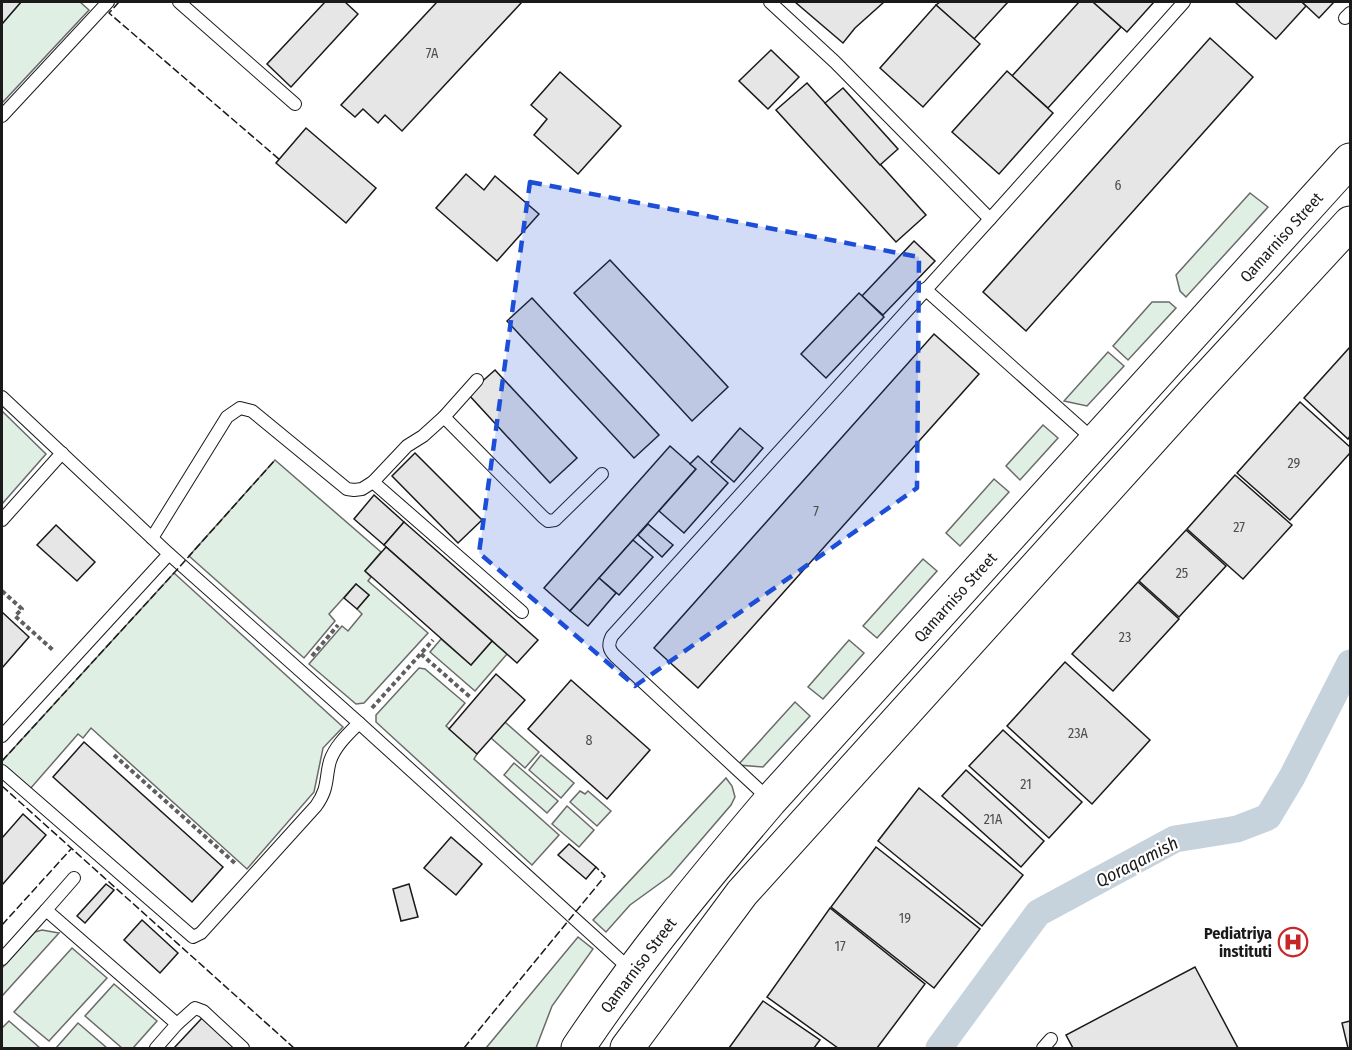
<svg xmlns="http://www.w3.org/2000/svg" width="1352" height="1050" font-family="'Fira Sans Condensed',sans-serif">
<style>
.green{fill:#e0efe3;stroke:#6a6a6a;stroke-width:1.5}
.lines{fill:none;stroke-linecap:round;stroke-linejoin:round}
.canal{stroke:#c6d2dc;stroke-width:27}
.building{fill:#e6e6e6;stroke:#1a1a1a;stroke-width:1.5}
.service-casing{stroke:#1a1a1a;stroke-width:14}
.secondary-casing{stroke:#1a1a1a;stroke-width:35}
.path{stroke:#5f5f5f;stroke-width:4;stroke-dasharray:4.5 3;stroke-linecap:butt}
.service{stroke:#fff;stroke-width:12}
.secondary{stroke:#fff;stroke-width:33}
.fence{stroke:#1a1a1a;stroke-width:1.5;stroke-dasharray:8 3;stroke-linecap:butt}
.marked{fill:#1d4ed8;fill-opacity:0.2;stroke:#1d4ed8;stroke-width:4.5;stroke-dasharray:12 8;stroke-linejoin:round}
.labels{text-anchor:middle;stroke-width:4.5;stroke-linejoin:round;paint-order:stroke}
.number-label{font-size:14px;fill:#4d4d4d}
.street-label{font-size:16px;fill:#1a1a1a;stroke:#fff}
.poi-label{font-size:16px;font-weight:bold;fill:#1a1a1a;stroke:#fff;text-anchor:end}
.water-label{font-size:18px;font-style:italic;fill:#1a1a1a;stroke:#fff}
</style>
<rect width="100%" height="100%" fill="#fff"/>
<g class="green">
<path d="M21,2H80L89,10L2,103V24Z"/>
<path d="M1250,193L1268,207L1186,297L1180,291L1176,275Z"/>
<path d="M1152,302H1169L1176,308L1128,360L1113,346Z"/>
<path d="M1108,352L1124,366L1087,406L1064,401Z"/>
<path d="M2,411L46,454L2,504Z"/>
<path d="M1043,425L1058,438L1020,480L1006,466Z"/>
<path d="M275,460L381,552L365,571L371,577L368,581L428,633L364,703L356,704L309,664L342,626L348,631L362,614L357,609L369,595L356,584L329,614L335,621L304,658L189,556Z"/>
<path d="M994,479L1009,492L960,546L946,533Z"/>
<path d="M923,559L937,571L877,638L863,626Z"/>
<path d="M174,573L343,727L323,748L314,792L247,869L91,728L83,738L78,734L30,789L2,764V761Z"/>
<path d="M441,639L471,665L492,641L507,654L475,691L430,652Z"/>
<path d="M849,640L864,653L823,699L808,687Z"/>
<path d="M419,668L425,669L465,703L446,726L477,754L474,759L559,835L532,865L376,722V715Z"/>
<path d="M795,702L810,716L763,767L738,765Z"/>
<path d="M505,722L539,752L525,768L491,738Z"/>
<path d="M541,755L574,783L561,798L529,770Z"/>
<path d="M514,763L558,801L547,813L504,775Z"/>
<path d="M726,778L732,786L735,797L731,805L670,876L630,905L606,932L593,920Z"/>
<path d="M580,791L585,794L588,791L611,811L597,826L570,802Z"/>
<path d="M567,806L594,830L579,847L552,824Z"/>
<path d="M42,930L59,933L2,996V968L35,932Z"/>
<path d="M578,937L593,949L552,1006L536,1048H486Z"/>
<path d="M72,948L107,978L49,1041L14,1012Z"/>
<path d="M114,984L157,1021L133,1048H122L85,1016Z"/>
<path d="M9,1021L40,1048H2V1028Z"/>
<path d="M78,1023L107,1048H56Z"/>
</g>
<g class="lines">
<path class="canal" d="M939,1048L1038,913L1175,839L1237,829L1268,817L1292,777L1350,663"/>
</g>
<g class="building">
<path d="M2,2H21L2,24Z"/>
<path d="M325,2H345L358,14L291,87L267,64Z"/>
<path d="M437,2H522L402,131L385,115L378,123L363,109L355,117L341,105Z"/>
<path d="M795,2H884L855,28L843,43Z"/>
<path d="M940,2H1008L974,39L936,5Z"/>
<path d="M1079,2H1093L1121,27L1048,108L1012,76Z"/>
<path d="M1093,2H1154L1127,32Z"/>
<path d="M1235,2H1302L1306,6L1276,39Z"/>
<path d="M1302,2H1334L1319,18Z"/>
<path d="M936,5L980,44L923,107L880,68Z"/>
<path d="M1210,38L1253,77L1026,331L983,292Z"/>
<path d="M771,50L799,77L768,109L739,81Z"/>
<path d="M1007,71L1053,113L999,174L952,132Z"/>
<path d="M560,72L621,126L578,174L534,135L547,119L531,105Z"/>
<path d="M807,83L926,215L896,242L776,110Z"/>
<path d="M843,88L898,149L880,165L825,103Z"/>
<path d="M306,128L376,188L346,223L276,163Z"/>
<path d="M466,174L484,190L495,176L539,214L497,261L436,208Z"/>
<path d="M914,241L935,261L883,315L862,296Z"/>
<path d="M610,260L728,387L692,421L574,293Z"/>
<path d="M859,293L884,317L826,378L801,354Z"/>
<path d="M532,298L659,435L634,458L507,321Z"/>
<path d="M934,334L979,374L698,688L654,648Z"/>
<path d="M1350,347V436L1348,439L1304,398Z"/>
<path d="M495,370L577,458L550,483L468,394Z"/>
<path d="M1300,402L1350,447V453L1290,520L1237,473Z"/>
<path d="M740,428L763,448L734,482L711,462Z"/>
<path d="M670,446L696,469L570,611L544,588Z"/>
<path d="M415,453L482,520L458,543L392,476Z"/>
<path d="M698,456L728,483L684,533L659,511L696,469L690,464Z"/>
<path d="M1235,475L1292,525L1243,579L1187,529Z"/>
<path d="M374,495L404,522L384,545L354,519Z"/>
<path d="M404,522L538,640L517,663L384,545Z"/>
<path d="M648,524L673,545L662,557L638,535Z"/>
<path d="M56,525L95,562L77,581L37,545Z"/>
<path d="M1186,530L1226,566L1179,617L1139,581Z"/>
<path d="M633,540L653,557L619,595L599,578Z"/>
<path d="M386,547L492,641L471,665L365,571Z"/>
<path d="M599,578L616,593L588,626L570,611Z"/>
<path d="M1138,582L1179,619L1113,691L1072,654Z"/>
<path d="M356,584L369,595L357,609L344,598Z"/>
<path d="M2,612L29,637L2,668Z"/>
<path d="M1065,662L1150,740L1092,804L1007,726Z"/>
<path d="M496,674L525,700L477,754L449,729Z"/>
<path d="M571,680L650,750L607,799L528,729Z"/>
<path d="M1003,730L1082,802L1049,838L969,766Z"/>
<path d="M84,742L223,867L192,902L53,777Z"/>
<path d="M966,770L1044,841L1021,867L942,796Z"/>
<path d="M919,788L1023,875L982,926L878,841Z"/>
<path d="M23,814L46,835L2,885V838Z"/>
<path d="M451,837L482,864L456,895L424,868Z"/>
<path d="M569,844L596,867L586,879L558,855Z"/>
<path d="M876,847L980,929L934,988L831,907Z"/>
<path d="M106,884L114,890L85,923L77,916Z"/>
<path d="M409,884L418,917L401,921L393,889Z"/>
<path d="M830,908L925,984L877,1048H838L767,997Z"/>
<path d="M142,920L178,953L160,973L124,940Z"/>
<path d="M1195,967L1238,1048H1073L1066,1035Z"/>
<path d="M763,1001L820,1040L814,1048H729Z"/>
<path d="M202,1018L236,1048H174Z"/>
<path d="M1350,1021V1048H1348L1342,1023Z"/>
</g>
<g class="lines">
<g class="service-casing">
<g id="service">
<path d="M179,2L295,104"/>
<path d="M770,2L835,62L990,219"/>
<path d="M1345,18L1350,13"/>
<path d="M2,116L108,2"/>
<path d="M925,289L1094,440"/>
<path d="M2,397L169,554L2,736"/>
<path d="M444,417L543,517L548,521L555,520L602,474"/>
<path d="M373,482L522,612"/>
<path d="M2,520L62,453"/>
<path d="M152,538L227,417L240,408L252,411L347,489L354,490L362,489L373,482L407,446L423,436L444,417L477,380"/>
<path d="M169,554L359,723L631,970"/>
<path d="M2,771L193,937L201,933L316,806C329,788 325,779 330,761C335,746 348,734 359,723"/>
<path d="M769,799L615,656C608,649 608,644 612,636L990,219L1184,2"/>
<path d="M46,910L74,878"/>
<path d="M2,959L46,910L177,1024"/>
<path d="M156,1048L177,1024L195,1008L203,1011L243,1048"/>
<path d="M1043,1048L1051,1039"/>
</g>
</g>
<g class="secondary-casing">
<g id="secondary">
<path d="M578,1048C636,961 702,881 770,801L1350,160"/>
<path d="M627,1048L742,893L1195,391L1350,223"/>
</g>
</g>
<g class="path">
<path d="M2,591L22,609L15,616L54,651"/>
<path d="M421,654L470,697"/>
<path d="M312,656L338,625"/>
<path d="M372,708L433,640"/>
<path d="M114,755L237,865"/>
</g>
<use href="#service" class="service"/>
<use href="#secondary" class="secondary"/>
<g class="fence">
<path d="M119,2L109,13L280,160"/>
<path d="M2,761L174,573L275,460"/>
<path d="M2,786L294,1048"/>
<path d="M2,925L71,849"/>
<path d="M464,1048L605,876L596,867"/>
</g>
</g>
<path class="marked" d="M530,182L919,257L917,488L635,686L479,553Z"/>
<defs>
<g id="hospital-ring" transform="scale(1.5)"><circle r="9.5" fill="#fff" stroke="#c62828" stroke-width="1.5"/><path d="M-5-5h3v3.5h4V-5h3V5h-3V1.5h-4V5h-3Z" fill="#c62828"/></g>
</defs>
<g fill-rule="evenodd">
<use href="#hospital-ring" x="1293" y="942"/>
</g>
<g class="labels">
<g class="number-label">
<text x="432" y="58">7A</text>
<text x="1118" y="190">6</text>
<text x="1294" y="468">29</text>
<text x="816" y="516">7</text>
<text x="1239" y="532">27</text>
<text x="1182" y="578">25</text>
<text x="1125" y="642">23</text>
<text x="1078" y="738">23A</text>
<text x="589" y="745">8</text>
<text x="1026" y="789">21</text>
<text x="993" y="824">21A</text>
<text x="905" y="923">19</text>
<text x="840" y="951">17</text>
</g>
<g class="street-label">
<text transform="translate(1281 237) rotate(-48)" y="6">Qamarniso Street</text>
<text transform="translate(955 597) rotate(-48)" y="6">Qamarniso Street</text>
<text transform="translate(638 965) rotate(-53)" y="6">Qamarniso Street</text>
</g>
<g class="poi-label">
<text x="1272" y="939">Pediatriya<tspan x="1272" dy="18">instituti</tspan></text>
</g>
<g class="water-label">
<text transform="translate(1137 862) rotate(-27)" y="6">Qoraqamish</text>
</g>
</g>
<rect width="1352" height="1050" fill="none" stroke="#1a1a1a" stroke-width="6"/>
</svg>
